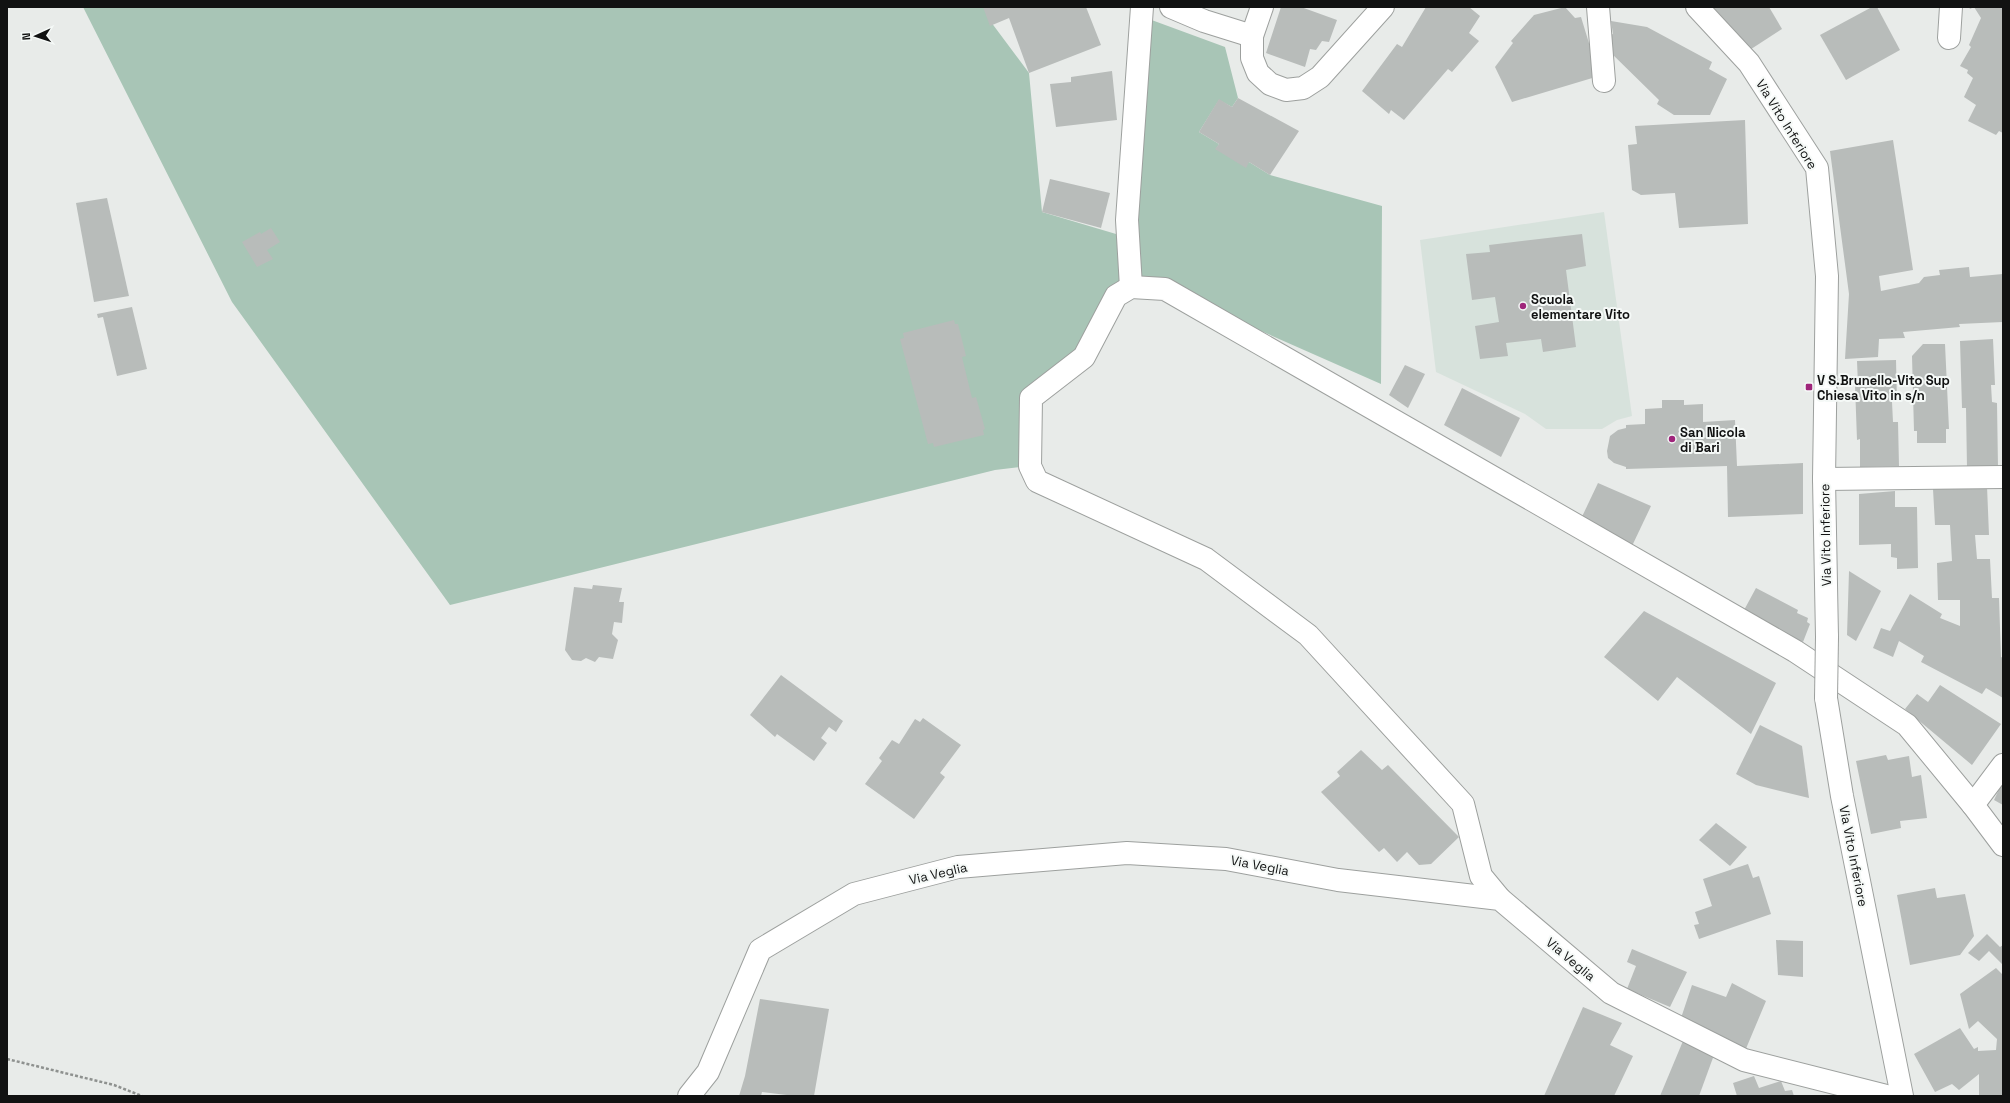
<svg xmlns="http://www.w3.org/2000/svg" width="2010" height="1103" font-family="'Space Grotesk',sans-serif">
<style>
.built{fill:#d7e2dc}
.green{fill:#a8c5b6}
.building{fill:#b8bcba}
.lines{fill:none;stroke-linecap:round;stroke-linejoin:round}
.street-casing{stroke:#9da09e;stroke-width:24}
.path{stroke:#8e918f;stroke-width:2.5;stroke-dasharray:3 2;stroke-linecap:butt}
.street{stroke:#fff;stroke-width:22}
.street-bridge-casing{stroke:#9da09e;stroke-width:24;stroke-linecap:butt}
.street-bridge{stroke:#fff;stroke-width:22}
.poi-dot{fill:#9f257b;stroke:#f5f9f7;stroke-width:1.5}
.labels{text-anchor:middle;stroke-width:4;stroke-linejoin:round;paint-order:stroke}
.street-label{font-size:13px;fill:#111212;stroke:#f5f9f7}
.poi-label{font-size:13px;font-weight:bold;fill:#111212;stroke:#f5f9f7;text-anchor:start}
</style>
<rect width="100%" height="100%" fill="#e8ebe9"/>
<path class="built" d="M1604,212L1632,416L1617,420L1602,429H1546L1525,414L1436,372L1420,240Z"/>
<path class="green" d="M83,7H984L988,18L1029,73L1042,212L1116,234L1138,15L1225,47L1238,98L1232,107L1219,100L1199,132L1219,144L1216,149L1249,162L1270,175L1382,206L1381,384L1166,289L1131,287L1084,357L1031,398L1030,466L995,470L450,605L232,302Z"/>
<g class="building">
<path d="M983,7H1086L1101,45L1029,73L1009,18L990,26Z"/>
<path d="M1281,7H1301L1337,20L1329,42L1322,41L1316,50L1310,49L1305,67L1266,53Z"/>
<path d="M1426,7H1469L1480,16L1469,33L1479,41L1452,72L1448,69L1404,120L1391,110L1389,114L1362,91L1397,44L1402,47Z"/>
<path d="M1565,7L1575,18L1581,17L1599,76L1512,102L1495,67L1513,43L1511,41L1534,15Z"/>
<path d="M1706,7H1769L1782,29L1745,53Z"/>
<path d="M1872,7H1877L1900,50L1846,80L1820,35Z"/>
<path d="M1969,7H2003V133L1999,131L1996,135L1968,121L1976,105L1964,97L1973,78L1967,73L1968,70L1960,66L1971,47L1969,45L1981,18L1974,7L1970,9Z"/>
<path d="M1611,21L1647,27L1712,62L1709,69L1727,79L1710,115H1674L1657,104L1659,100L1608,50L1603,38L1613,34Z"/>
<path d="M1112,71L1117,120L1056,127L1050,84L1071,82V77Z"/>
<path d="M1238,98L1299,131L1270,175L1249,162L1246,168L1215,149L1219,144L1199,132L1219,99L1232,107Z"/>
<path d="M1745,120L1748,224L1679,228L1675,193L1641,195L1632,190L1628,145L1637,144L1635,126Z"/>
<path d="M1893,140L1913,270L1879,276L1881,291L1919,283L1924,277L1940,275L1939,270L1969,267L1970,277L2003,274V322L1959,324L1960,327L1903,332L1905,338L1879,339L1878,357L1845,359L1849,294L1830,151Z"/>
<path d="M1050,179L1110,193L1101,228L1042,212Z"/>
<path d="M107,198L129,296L94,302L76,203Z"/>
<path d="M271,228L280,242L267,250L273,259L257,267L242,242L260,232L261,234Z"/>
<path d="M1582,234L1586,266L1566,270L1576,347L1543,352L1541,339L1506,343L1508,356L1480,359L1475,326L1499,322L1495,297L1472,300L1466,254L1490,252L1489,245Z"/>
<path d="M132,307L147,369L117,376L103,317L98,318L97,314Z"/>
<path d="M954,320L955,324H958L966,356L962,357L972,398L976,397L985,429L983,430L984,435L934,447L933,443L928,444L900,339L904,338L903,333Z"/>
<path d="M1993,339L1995,385H1991L1992,402L1997,403L1998,468H1967L1966,408H1962L1960,341Z"/>
<path d="M1923,344H1945L1949,429H1946V443H1917V431H1914L1912,356Z"/>
<path d="M1896,360L1897,402H1892L1893,422H1898L1899,466L1860,467V439L1857,440L1855,385H1858L1857,361Z"/>
<path d="M1405,365L1425,374L1408,408L1389,395Z"/>
<path d="M1462,388L1520,418L1501,457L1444,425Z"/>
<path d="M1662,400H1684V405L1703,404V422L1735,420L1737,466L1803,463V514L1728,517L1727,466L1626,469V467L1614,463L1608,458L1607,451L1610,436L1618,430L1626,428V425L1645,424V409L1662,408Z"/>
<path d="M1598,483L1651,506L1632,546L1579,523Z"/>
<path d="M1987,486L1989,535H1975L1977,559H1990L1992,598H1999L2001,657L2003,658V698L1986,688L1982,694L1921,662L1924,656L1899,641L1893,657L1873,648L1881,628L1890,631L1910,594L1942,614L1940,618L1960,626V600H1938L1937,563L1952,561L1950,525H1935L1933,489Z"/>
<path d="M1895,491V507H1917L1918,568L1897,569V558L1891,557V544L1859,545V494Z"/>
<path d="M1849,571L1881,591L1856,641L1847,635Z"/>
<path d="M593,585L622,588L619,602H624L622,623L614,622L612,634L618,640L613,659L599,657L595,662L586,658L581,661L572,660L565,650L574,587L592,589Z"/>
<path d="M1756,588L1798,610L1797,613L1808,618L1807,622L1810,624L1803,642L1743,612Z"/>
<path d="M1644,611L1776,683L1751,734L1677,677L1658,701L1604,657Z"/>
<path d="M781,675L843,721L836,732L829,727L821,738L827,743L814,761L777,734L775,737L750,715Z"/>
<path d="M1940,685L2001,724L1972,765L1905,709L1917,694L1928,702Z"/>
<path d="M923,718L961,745L940,773L945,777L914,819L865,784L882,761L879,758L892,740L899,744L915,719L920,722Z"/>
<path d="M1760,725L1802,746L1809,798L1756,785L1736,774Z"/>
<path d="M1361,750L1382,770L1388,765L1459,837L1431,864L1419,865L1407,852L1397,862L1384,848L1379,852L1321,792L1340,776L1337,772Z"/>
<path d="M1886,755L1888,760L1909,756L1912,777L1921,775L1927,818L1900,821L1901,828L1871,834L1856,761Z"/>
<path d="M2003,781V805L1994,800Z"/>
<path d="M1716,823L1747,847L1730,866L1699,840Z"/>
<path d="M1748,864L1753,878L1759,876L1771,914L1699,939L1694,925L1699,924L1695,912L1712,906L1703,879Z"/>
<path d="M1935,888L1937,898L1965,894L1974,936L1960,955L1910,965L1897,895Z"/>
<path d="M1987,934L2000,947L2003,945V965L1989,951L1979,961L1968,953Z"/>
<path d="M1776,940L1803,941V977L1778,975Z"/>
<path d="M1632,949L1687,972L1670,1007L1627,989L1636,966L1627,962Z"/>
<path d="M1996,968L2003,975V1096H1979V1074L1959,1090L1952,1084L1935,1092L1914,1054L1960,1028L1974,1049L1978,1047V1051L1996,1050L1997,1039L1978,1021L1969,1029L1960,994Z"/>
<path d="M1732,983L1766,1001L1745,1051L1680,1021L1692,985L1726,997Z"/>
<path d="M760,999L829,1009L814,1096H795L762,1092L761,1096H739L745,1076Z"/>
<path d="M1583,1007L1622,1023L1610,1045L1633,1056L1614,1096H1544Z"/>
<path d="M1683,1041L1714,1055L1699,1096H1660Z"/>
<path d="M1754,1076L1759,1088L1781,1081L1785,1091L1792,1090L1794,1096H1737L1733,1083Z"/>
</g>
<g class="lines">
<g class="street-casing">
<g id="street">
<path d="M1171,7L1204,21L1252,36"/>
<path d="M1262,7L1252,36V58L1258,73L1270,84L1286,90L1303,88L1320,77L1383,7"/>
<path d="M1598,7L1604,81"/>
<path d="M1697,7L1749,63L1817,168L1827,276L1824,479L1827,637"/>
<path d="M1949,38L1951,7"/>
<path d="M1131,287L1127,220L1142,7"/>
<path d="M1824,479L2003,477"/>
<path d="M1826,698L1842,796L1902,1096"/>
<path d="M1973,805L2003,765"/>
<path d="M1500,899L1481,876L1463,804L1308,635L1206,559L1037,481L1030,466L1031,398L1084,357L1116,296L1131,287L1165,289L1795,651L1907,725L1973,805L2003,845"/>
<path d="M689,1096L708,1072L760,950L854,894L958,867L1127,853L1226,859L1338,880L1500,899L1611,993L1744,1060L1886,1096"/>
</g>
</g>
<path class="path" d="M7,1059L114,1085L142,1096"/>
<use href="#street" class="street"/>
<g class="street-bridge-casing">
<path id="street-bridge" d="M1826,698L1827,637"/>
</g>
<use href="#street-bridge" class="street-bridge"/>
</g>
<g class="poi-dot">
<circle cx="1523" cy="306" r="4"/>
<rect x="1805" y="383" width="8" height="8" rx="2"/>
<circle cx="1672" cy="439" r="4"/>
</g>
<g class="labels">
<g class="street-label">
<text transform="translate(1787 124) rotate(58)" y="5">Via Vito Inferiore</text>
<text transform="translate(1825 535) rotate(-91)" y="5">Via Vito Inferiore</text>
<text transform="translate(1854 856) rotate(79)" y="5">Via Vito Inferiore</text>
<text transform="translate(1260 865) rotate(11)" y="5">Via Veglia</text>
<text transform="translate(938 873) rotate(-13)" y="5">Via Veglia</text>
<text transform="translate(1571 959) rotate(40)" y="5">Via Veglia</text>
</g>
<g class="poi-label">
<text x="1531" y="304">Scuola<tspan x="1531" dy="15">elementare Vito</tspan></text>
<text x="1817" y="385">V S.Brunello-Vito Sup<tspan x="1817" dy="15">Chiesa Vito in s/n</tspan></text>
<text x="1680" y="437">San Nicola<tspan x="1680" dy="15">di Bari</tspan></text>
</g>
</g>
<rect width="2010" height="1103" fill="none" stroke="#111212" stroke-width="16"/>
<g transform="translate(36 36) rotate(267)" stroke="#f5f9f7" stroke-width="3" paint-order="stroke">
<path d="M0-3L7 15L0 10L-7 15Z" fill="#111212"/>
<text y="-6" font-size="11" font-weight="bold" text-anchor="middle" fill="#111212">N</text>
</g>
</svg>
